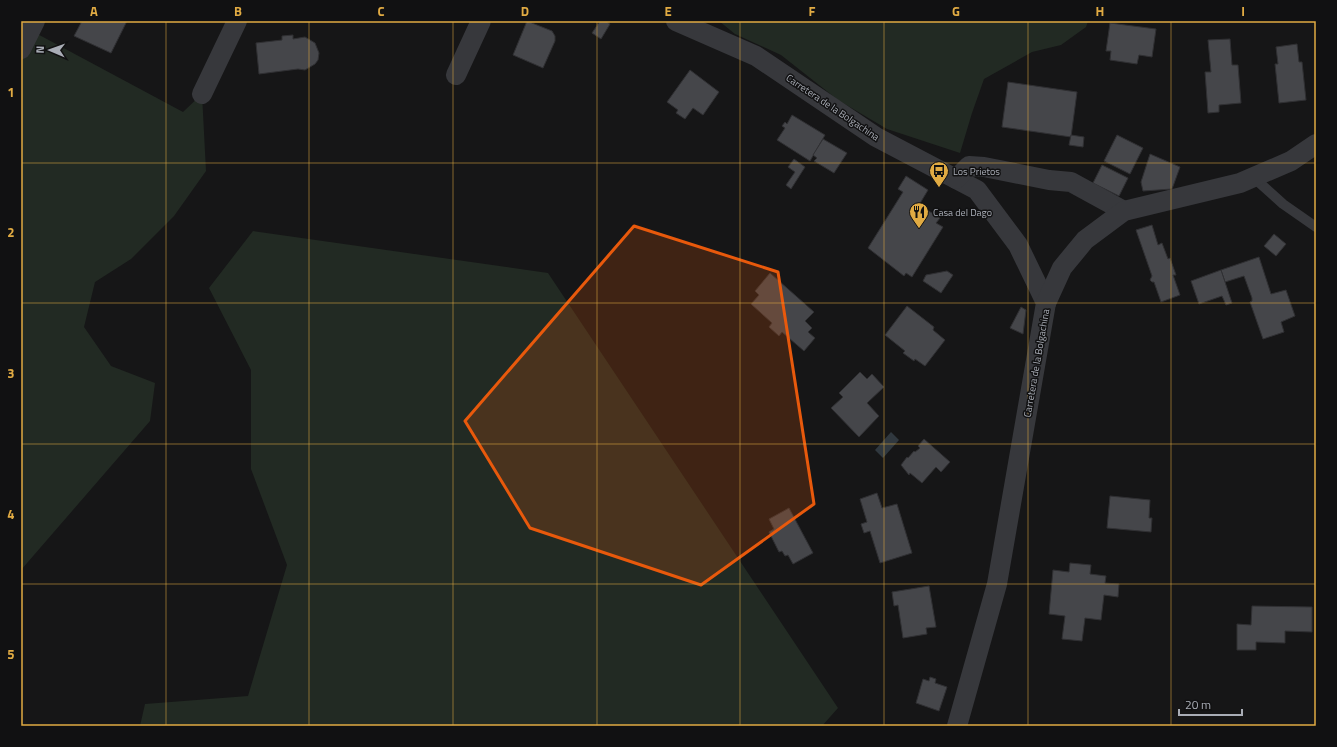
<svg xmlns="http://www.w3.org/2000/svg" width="1337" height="747" font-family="'Titillium Web',sans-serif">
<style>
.green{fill:#222a23}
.water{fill:#30383f}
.building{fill:#45464a;stroke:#303033}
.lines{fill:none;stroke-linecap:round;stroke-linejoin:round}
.lane{stroke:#37383c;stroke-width:10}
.street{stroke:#37383c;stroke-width:20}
.marked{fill:#e8590c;fill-opacity:0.2;stroke:#e8590c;stroke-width:3;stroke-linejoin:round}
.grid{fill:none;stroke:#e1ab43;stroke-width:1;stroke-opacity:0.55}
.labels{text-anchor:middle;stroke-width:3;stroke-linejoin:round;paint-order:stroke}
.street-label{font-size:10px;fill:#a9adb6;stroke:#111112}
.poi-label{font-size:10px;fill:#a9adb6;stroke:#111112;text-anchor:start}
.neatline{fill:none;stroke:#e1ab43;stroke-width:1.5}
.grid-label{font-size:13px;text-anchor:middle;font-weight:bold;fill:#e1ab43}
</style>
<rect width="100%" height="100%" fill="#161617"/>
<g class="green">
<path d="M719,21H1088L1086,27L1061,45L1032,52L984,79L972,113L960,153L887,129L838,100L781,55L735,34Z"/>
<path d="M30,30L183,112L202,94L206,171L174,216L131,259L95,282L84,327L111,366L155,383L150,421L21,570V49Z"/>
<path d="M253,231L548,273L838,708L822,726H140L145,704L248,696L287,565L251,469V370L209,288Z"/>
</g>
<path class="water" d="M891,432L899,440L883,458L875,450Z"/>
<g class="building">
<path d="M82,21H127L111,53L74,36Z"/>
<path d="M527,21L552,31L555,36V41L543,68L513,55Z"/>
<path d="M600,21H606L610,24L601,39L592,33Z"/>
<path d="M1110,23L1156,29L1152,57L1139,55L1137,64L1110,60L1111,51H1106Z"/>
<path d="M293,35V39L305,37L315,43L319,53L318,60L315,64L305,70L298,69L259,74L256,43L282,40V36Z"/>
<path d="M1230,39L1232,65H1238L1241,103L1219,105V112L1208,113L1205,72H1211L1208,40Z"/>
<path d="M1297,44L1299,62H1302L1306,100L1279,103L1275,64H1278L1276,47Z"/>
<path d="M690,70L719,92L703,115L693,108L685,119L676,113L678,110L667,102Z"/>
<path d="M1008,82L1077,92L1071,137L1002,127Z"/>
<path d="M792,115L825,135L810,161L777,140L785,128L782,126L785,122L787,124Z"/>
<path d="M1071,135L1084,137L1083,147L1069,145Z"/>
<path d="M1117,135L1143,148L1130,174L1104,161Z"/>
<path d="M823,139L847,153L834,173L814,161L817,158L813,155Z"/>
<path d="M1150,154L1180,167L1172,189L1143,191L1141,182Z"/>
<path d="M794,159L805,167L791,189L786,185L795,172L788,167Z"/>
<path d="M1102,165L1128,178L1119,196L1093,183Z"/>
<path d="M906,176L928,190L919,205L940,218L936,223L943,227L912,277L906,273L904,276L868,248L903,192L898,189Z"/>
<path d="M1152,225L1158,245L1162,243L1168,259L1170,258L1176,275H1173L1180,295L1161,302L1154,282H1152L1150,280L1152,276L1136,230Z"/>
<path d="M1274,234L1286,244L1276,256L1264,246Z"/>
<path d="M1259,257L1271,294L1286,290L1295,316L1281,322L1284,332L1263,339L1250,302L1252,301V298L1244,276L1225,282L1221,270Z"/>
<path d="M1221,270L1232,303L1226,305L1222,296L1199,304L1191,281Z"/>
<path d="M947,271L953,275L941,293L923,281L926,275Z"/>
<path d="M770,273L814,312L805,321L812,328L808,332L815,338L804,351L782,332L779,336L769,327L772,323L751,304L759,295L755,291Z"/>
<path d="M907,306L934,327L933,330L945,340L925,366L915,359L914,361L903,353L905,351L885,335Z"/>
<path d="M1021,307L1026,310L1023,334L1010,328Z"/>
<path d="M860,372L867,379L872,374L884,387L867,403L879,416L859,437L831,408L843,397L839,393Z"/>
<path d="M924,439L950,462L941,472L936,467L922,483L910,473L909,475L901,465L907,457L908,458L914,451L915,452L920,448L918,446Z"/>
<path d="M877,493L882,508L897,504L912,553L880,563L870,531L864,533L861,524L867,522L860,499Z"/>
<path d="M1110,496L1150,500L1149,518H1152L1151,532L1107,528Z"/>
<path d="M789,508L813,553L793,564L788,555L785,556L782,551L779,552L769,532L774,529L769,519Z"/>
<path d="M1070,563L1091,565L1090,574L1106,576L1105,583L1119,584L1118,597L1104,595L1101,620L1085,618L1082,641L1062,639L1065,616L1049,614L1053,570L1069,572Z"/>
<path d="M929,586L936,627L926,628L927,634L903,638L898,605L894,606L892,592Z"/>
<path d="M1252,606L1312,607V632L1285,631V643L1256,642V650H1237V624L1251,625Z"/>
<path d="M930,677L936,679L935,683L947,687L939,711L916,703L923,679L929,681Z"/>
</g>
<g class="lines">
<path class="lane" d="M1253,177L1283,204L1316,227"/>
<g class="street">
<path d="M676,21L756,56L876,137L977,190L1018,245L1046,303L997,584L957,726"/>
<path d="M21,49L35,21"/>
<path d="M456,75L481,21"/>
<path d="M202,94L237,21"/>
<path d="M956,179L969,166L984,167L1049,180L1071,182L1124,211"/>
<path d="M1046,303L1062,268L1085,240L1124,211L1240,183L1291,161L1316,144"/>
</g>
</g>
<path class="marked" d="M634,226L778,272L814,504L701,585L530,528L465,421Z"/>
<path class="grid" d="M166,21V726M309,21V726M453,21V726M597,21V726M740,21V726M884,21V726M1028,21V726M1171,21V726M21,163H1316M21,303H1316M21,444H1316M21,584H1316"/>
<defs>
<g id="bus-pin" transform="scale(1)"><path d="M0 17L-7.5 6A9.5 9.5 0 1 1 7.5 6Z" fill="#e1ab43" stroke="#111112"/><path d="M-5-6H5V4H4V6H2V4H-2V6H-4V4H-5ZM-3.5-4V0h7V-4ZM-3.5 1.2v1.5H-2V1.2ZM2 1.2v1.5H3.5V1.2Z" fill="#111"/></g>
<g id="restaurant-pin" transform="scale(1)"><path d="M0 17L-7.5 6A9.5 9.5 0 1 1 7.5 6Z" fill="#e1ab43" stroke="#111112"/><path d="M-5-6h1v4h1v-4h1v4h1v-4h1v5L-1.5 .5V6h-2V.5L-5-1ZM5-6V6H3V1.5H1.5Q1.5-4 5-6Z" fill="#111"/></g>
</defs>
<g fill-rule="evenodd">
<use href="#bus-pin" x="939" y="171"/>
<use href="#restaurant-pin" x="919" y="212"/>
</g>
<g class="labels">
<g class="street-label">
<text transform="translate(833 107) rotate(34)" y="4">Carretera de la Bolgachina</text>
<text transform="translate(1036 363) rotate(-80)" y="4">Carretera de la Bolgachina</text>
</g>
<g class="poi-label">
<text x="953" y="175">Los Prietos</text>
<text x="933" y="216">Casa del Dago</text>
</g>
</g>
<rect width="1337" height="747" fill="none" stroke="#111112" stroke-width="44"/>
<g transform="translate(50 50) rotate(272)" stroke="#111112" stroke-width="3" paint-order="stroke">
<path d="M0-3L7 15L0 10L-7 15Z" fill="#a9adb6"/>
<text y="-6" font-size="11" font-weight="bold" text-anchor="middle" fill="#a9adb6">N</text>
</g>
<path d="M1179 709v6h63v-6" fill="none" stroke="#a9adb6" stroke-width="2"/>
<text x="1185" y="709" font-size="12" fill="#a9adb6" stroke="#111112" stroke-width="3" paint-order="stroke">20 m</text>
<rect x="22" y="22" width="1293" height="703" class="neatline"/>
<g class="grid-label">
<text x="94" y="16">A</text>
<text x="238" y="16">B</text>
<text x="381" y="16">C</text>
<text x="525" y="16">D</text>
<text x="668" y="16">E</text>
<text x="812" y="16">F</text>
<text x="956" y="16">G</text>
<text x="1100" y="16">H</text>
<text x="1243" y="16">I</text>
<text x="11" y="97">1</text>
<text x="11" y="237">2</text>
<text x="11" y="378">3</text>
<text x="11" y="519">4</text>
<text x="11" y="659">5</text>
</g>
</svg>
